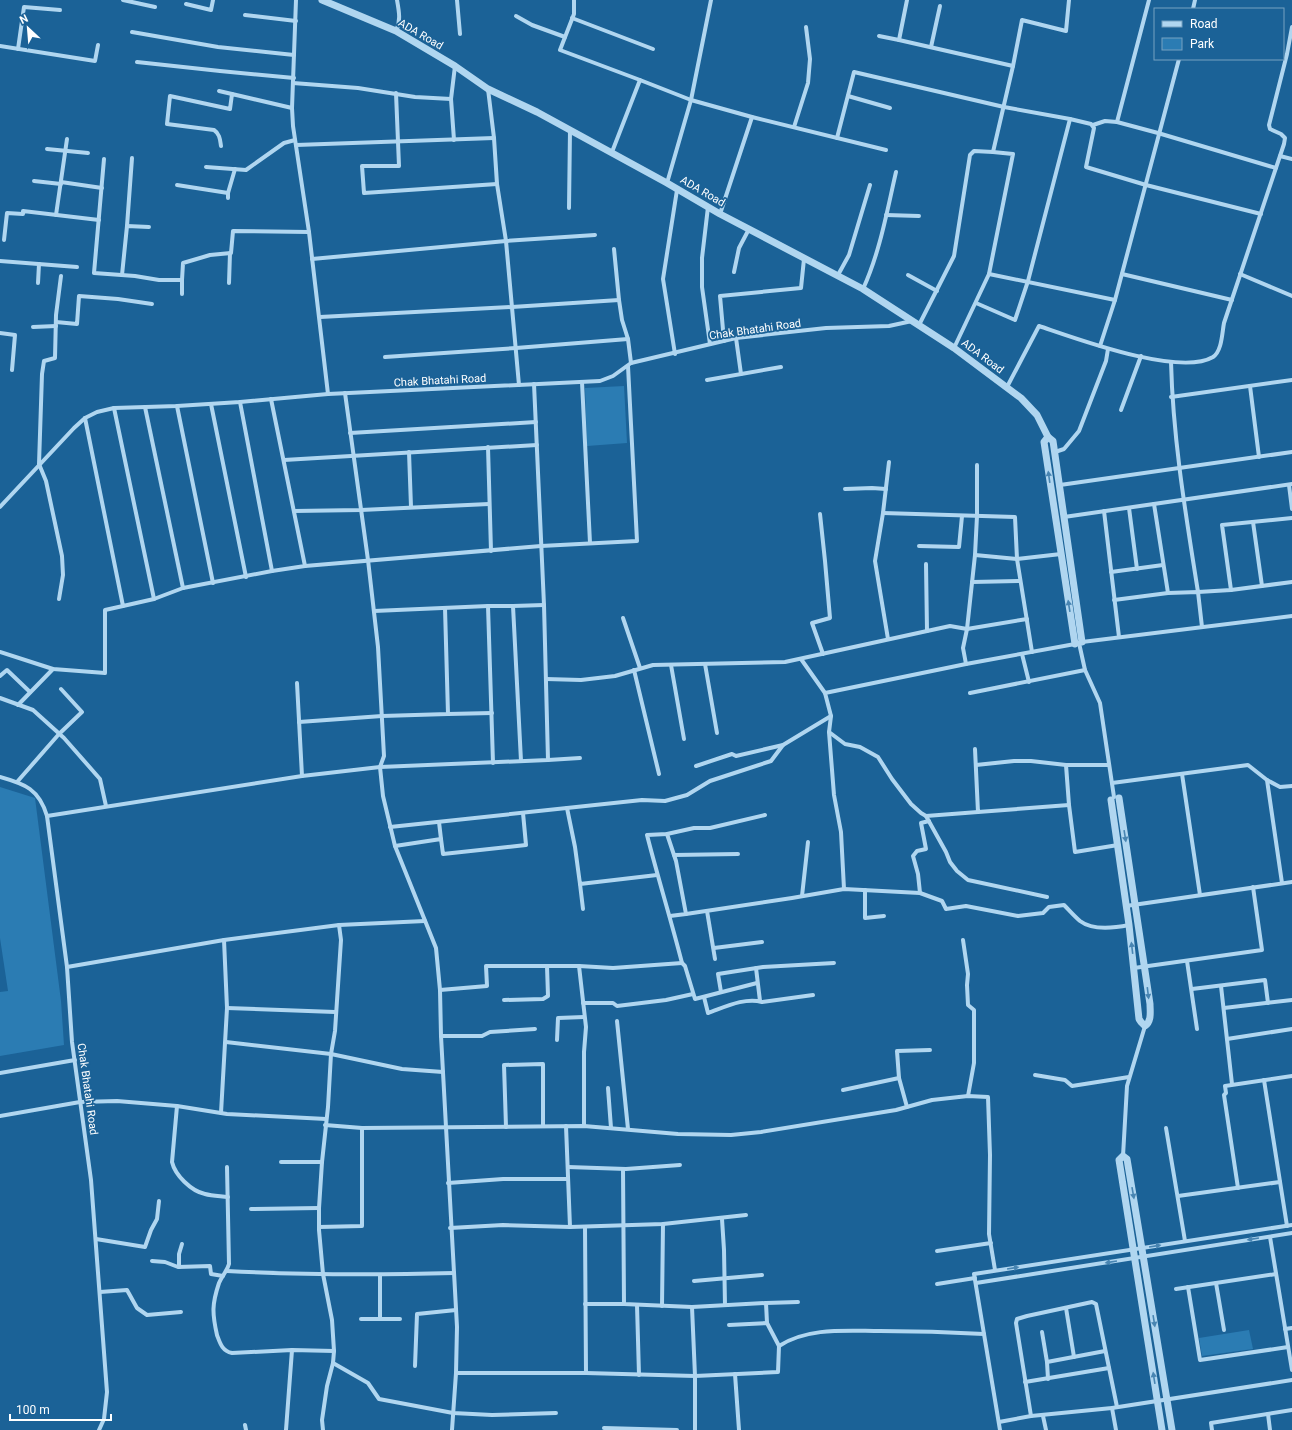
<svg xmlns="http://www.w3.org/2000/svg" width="1292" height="1430" font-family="Roboto,sans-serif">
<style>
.green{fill:#2b7cb3}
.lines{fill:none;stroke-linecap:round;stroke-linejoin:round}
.minor{stroke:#b0d6f0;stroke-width:4}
.tertiary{stroke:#b0d6f0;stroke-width:7}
.oneway{fill:#4885b2}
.labels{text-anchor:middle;stroke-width:3.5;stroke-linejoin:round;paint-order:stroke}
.street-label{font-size:11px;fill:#fff;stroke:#1b6297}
</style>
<rect width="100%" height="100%" fill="#1b6297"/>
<g class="green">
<path d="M624,386L627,443L587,446L585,388Z"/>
<path d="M0,787L35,798L61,1001L64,1045L0,1056V992L8,991L0,938Z"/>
<path d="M1249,1330L1253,1349L1202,1356L1199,1338Z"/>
</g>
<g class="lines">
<g class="minor">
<path d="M123,0L155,7"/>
<path d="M296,0L292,108L293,126L309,232L328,394"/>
<path d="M457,0L460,34"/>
<path d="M574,0V14L560,50L640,80"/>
<path d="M186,4L211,10L213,0"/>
<path d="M1193,9L1195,0"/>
<path d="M245,15L296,21"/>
<path d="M516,16L532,25L565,37"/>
<path d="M572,18L653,49"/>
<path d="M396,31C401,21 399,11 397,0"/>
<path d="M132,32L218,47L294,55"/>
<path d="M879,36L899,40L1013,66"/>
<path d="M899,40L907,0"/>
<path d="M0,46L95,61L98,45"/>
<path d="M931,47L940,6"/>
<path d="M18,49L24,7L60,10"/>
<path d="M137,62L220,71L294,78"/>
<path d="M293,83L358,88L415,97L451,99"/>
<path d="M488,89L494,138L497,184L506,241L519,385"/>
<path d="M219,91L232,94"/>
<path d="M396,93L399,166H362L364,193L497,184"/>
<path d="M848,96L890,108"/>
<path d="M1070,119L1091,124L1094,128L1086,167L1146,185L1261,214"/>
<path d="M1117,122L1149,0"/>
<path d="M1093,125L1105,121L1117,122L1158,133L1276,168"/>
<path d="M794,127L808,83L810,59L806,27"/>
<path d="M837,138L854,72L1004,107L1070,119L1028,281L1015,320L976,303"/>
<path d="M454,140L451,99L455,66"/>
<path d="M296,145L494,138"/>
<path d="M221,146C220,140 220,134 214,130L167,124L170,96L230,109L232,94L292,108"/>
<path d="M47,149L88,153"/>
<path d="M612,152L640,80L691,100L752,117L886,150"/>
<path d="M1280,156L1292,159"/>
<path d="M104,159L94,273L135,276L159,280H182L183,263L210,255L231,253L233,231L309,232"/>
<path d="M206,167L246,170L284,143L295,140"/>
<path d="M34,181L61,184"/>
<path d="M61,182L102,188"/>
<path d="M667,183L691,100L711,0"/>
<path d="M177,185L228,193"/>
<path d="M228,198V193L235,169"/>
<path d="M708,207L702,258V287L710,344"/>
<path d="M569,208L570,130"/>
<path d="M720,214L752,117"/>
<path d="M56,215L67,139"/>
<path d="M886,215L919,216"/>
<path d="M127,226L132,158"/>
<path d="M4,240L7,213L23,214V211L99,220"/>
<path d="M614,249L619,300L622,320L628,339L631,363"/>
<path d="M312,259L506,241L595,235"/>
<path d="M0,261L77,267"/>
<path d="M734,272L739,248L749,229"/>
<path d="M989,274L1115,300"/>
<path d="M1122,274L1232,300"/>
<path d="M1240,274L1292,296"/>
<path d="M122,275L127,226L149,227"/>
<path d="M838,275L849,255L870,185"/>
<path d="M908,275L937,291"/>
<path d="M38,283L39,264"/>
<path d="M229,283L230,253"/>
<path d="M863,289C880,252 887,211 896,172"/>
<path d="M182,294V280"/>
<path d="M320,317L512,307L619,300"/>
<path d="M56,322L77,324L79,296L118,299L152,304"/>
<path d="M919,325L954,256L970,155L974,151L993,152L1013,66L1022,20L1066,31L1069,0"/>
<path d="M33,327L56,326"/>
<path d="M0,333L15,335L12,370"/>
<path d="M736,338L741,374"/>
<path d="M724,341L720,296L801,288L804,259"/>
<path d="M1100,346L1115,300L1179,59"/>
<path d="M954,348L989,274L1013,154L993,152"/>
<path d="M675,354L663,279L677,190"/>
<path d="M385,357L516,348L628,339"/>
<path d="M1171,362C1173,440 1186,516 1198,592L1231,590L1292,582"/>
<path d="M707,380L781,367"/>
<path d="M582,382L590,543"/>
<path d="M1250,386L1259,457"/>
<path d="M1007,387L1039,326C1075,338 1179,377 1213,357C1222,351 1222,333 1224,323L1284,144L1285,138L1281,134L1270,129L1269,125L1287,54L1292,27"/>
<path d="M345,393L368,560L378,647L384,756L380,767L383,796L395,846L436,948L440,990L441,1036L457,1327L456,1373L452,1430"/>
<path d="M1171,397L1292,380"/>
<path d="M240,402L272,571"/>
<path d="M211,404L246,577"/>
<path d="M177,406L213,583"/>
<path d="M145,407L183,588"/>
<path d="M114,408L154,599"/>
<path d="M1121,410L1141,356"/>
<path d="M85,418L123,606L154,599L183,588L272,571L305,566L271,399"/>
<path d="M350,433L536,422"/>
<path d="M488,447L491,551"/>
<path d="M409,452L411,507"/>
<path d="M1055,452L1064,449L1079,431L1106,361L1108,349"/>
<path d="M284,460L537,445"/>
<path d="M1060,485L1292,452"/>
<path d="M1289,485L1292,509"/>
<path d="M845,489L872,488L886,489"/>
<path d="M1154,504L1168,593"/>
<path d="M0,507L74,428L85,418L97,412L114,408L177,406L240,402L328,394L600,381L613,376L631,363L736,338L826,328L889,326L912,321"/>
<path d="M1129,508L1137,569"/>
<path d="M294,511L361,510L489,504"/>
<path d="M1104,511L1119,637"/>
<path d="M883,513L1015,517L1017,559L1032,652"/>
<path d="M820,514L825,561L830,618L812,623L823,654"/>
<path d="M1064,517L1292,484"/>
<path d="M1253,522L1262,586"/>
<path d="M919,546L959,547L962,516"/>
<path d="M975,555L1017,559L1061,554"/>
<path d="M926,564L927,631"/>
<path d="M305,566L541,546L637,541L628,366"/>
<path d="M1111,572L1163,565"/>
<path d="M972,582L1020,581"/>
<path d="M1231,590L1222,525L1292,518"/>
<path d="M59,599L63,575L62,556L46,481L39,464L42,374L44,361L55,358L56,315L61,276"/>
<path d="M1114,600L1168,593L1198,592L1202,627"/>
<path d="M374,611L488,606"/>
<path d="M623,618L640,668"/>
<path d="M888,639L875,561L883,513L889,462"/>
<path d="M1079,643L1085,670L1100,703L1114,797"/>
<path d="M0,652L53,669L105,673V610L123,606"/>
<path d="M1022,654L1029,682"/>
<path d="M801,659L825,693"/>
<path d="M705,664L717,733"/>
<path d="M966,664L963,648L967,629L975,555L977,516V465"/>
<path d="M671,665L684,739"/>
<path d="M634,670L659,774"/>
<path d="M0,676L7,670L30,692"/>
<path d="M546,679L581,680L615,676L653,665L785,662L950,626L967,629L1027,619"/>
<path d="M297,683L302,776"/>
<path d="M970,693L1085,670"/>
<path d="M0,698L33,710L64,738L100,779L106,806"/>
<path d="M18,705L53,669"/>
<path d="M448,714L492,713"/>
<path d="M299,722L382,716L448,714L445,608"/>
<path d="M829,732L845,744L860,747L878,757L892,779L911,804L921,813L926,816L978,812"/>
<path d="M975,749L978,812L1069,805"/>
<path d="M548,760L580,758"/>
<path d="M521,761L513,606L544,605"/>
<path d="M493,763L488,606H513"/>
<path d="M976,765L1014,761H1031L1066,765H1109"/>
<path d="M1066,765L1069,805L1075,852L1118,845"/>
<path d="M696,766L732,754L736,756L783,745L831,716"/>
<path d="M1182,774L1200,895"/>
<path d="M0,777C25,784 39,789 47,816L67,967L72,1042L91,1180L107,1392L104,1419L99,1430"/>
<path d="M1267,780L1282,883"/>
<path d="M17,782L59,734L82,712L61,689"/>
<path d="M1112,783L1248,765L1267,780L1280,787L1292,786"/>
<path d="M567,808L575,847L580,884L657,875"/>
<path d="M47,816L302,776L380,767L548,760L544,605L534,384"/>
<path d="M926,816L946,852L950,862L957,871L968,880L1047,897"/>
<path d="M439,822L441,839"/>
<path d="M390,827L642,800L665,801L687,795L710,781L771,761L783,745"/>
<path d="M667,834L676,861L686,914L670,916"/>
<path d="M395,846L441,839L443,854L526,845L523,813"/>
<path d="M674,855L738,854"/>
<path d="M580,884L583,909"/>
<path d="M844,889L841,832L834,795L829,732L831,716L825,693L966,664L1075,644L1082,642L1292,616"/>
<path d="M865,890V918L884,916"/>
<path d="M920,893L918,874L913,856L917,851L926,849L921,823L929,821"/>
<path d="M802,896L808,842"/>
<path d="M1126,906L1292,882"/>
<path d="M707,911L715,959"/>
<path d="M686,914L792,898L844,889L920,893L942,901L946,909L966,906L1018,916L1043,913L1049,907L1064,905C1069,910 1074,916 1080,921C1093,931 1114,928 1129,925"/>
<path d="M963,940L968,974L967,985L968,1005L974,1010V1063L968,1096"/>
<path d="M714,948L762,942"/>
<path d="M1187,961L1197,1029"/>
<path d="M579,966L586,1027L584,1052V1126"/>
<path d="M67,967L224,940L339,925L425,921"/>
<path d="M756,968L760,1001"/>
<path d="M1134,968L1262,950L1253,887"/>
<path d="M757,983L695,999L685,966L682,963C671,920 658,878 647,835L667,834L694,828H710L765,815"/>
<path d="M1221,986L1232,1084"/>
<path d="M1192,989L1265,980L1268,1003"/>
<path d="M440,990L487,986L486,966H579L613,968L682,963"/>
<path d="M721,992L718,974L763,967L834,963"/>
<path d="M704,997L708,1013C725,1007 745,997 762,1002L813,995"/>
<path d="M504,1000L543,999L548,996L547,966"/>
<path d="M583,1003H613L617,1006L666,1000L693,994"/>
<path d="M227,1008L335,1012"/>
<path d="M1224,1008L1292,1000"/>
<path d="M617,1021L628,1129"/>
<path d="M441,1036H482L490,1032L535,1029"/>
<path d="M1227,1039L1292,1029"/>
<path d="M557,1040L558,1018L584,1017"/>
<path d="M226,1042L331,1054L402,1069L443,1072"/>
<path d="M0,1073L75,1060"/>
<path d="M1035,1075L1065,1080L1072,1086L1129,1077"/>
<path d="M1264,1080L1287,1226"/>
<path d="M608,1088L611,1128"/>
<path d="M843,1090L899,1078"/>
<path d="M177,1106L172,1162C175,1175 191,1191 205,1194C212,1196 220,1196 228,1197"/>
<path d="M907,1107L899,1078L897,1051L930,1050"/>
<path d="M221,1113L227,1008L224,940"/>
<path d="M0,1116L80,1102L117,1101L177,1106L227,1114L326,1119"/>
<path d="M325,1125L362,1128L584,1126L678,1134L731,1135L761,1132L896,1110L932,1100L968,1096L988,1097L990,1155L989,1234L995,1270"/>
<path d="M566,1126L570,1227"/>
<path d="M506,1127L504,1065L543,1064V1126"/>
<path d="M1166,1128L1185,1241"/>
<path d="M1123,1156L1127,1086L1145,1026"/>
<path d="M281,1162H322"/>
<path d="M227,1167L229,1264C227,1271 222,1276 219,1283C212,1304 212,1313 217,1335C220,1343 222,1351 232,1353L292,1350L334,1351"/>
<path d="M568,1167L626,1169L680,1165"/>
<path d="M623,1169L624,1304L692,1307L766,1303L798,1302"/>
<path d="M448,1183L503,1179H568"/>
<path d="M1238,1188L1224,1095L1226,1093L1225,1086L1292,1076"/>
<path d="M1178,1196L1280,1182"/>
<path d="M251,1209L319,1208"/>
<path d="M722,1219L724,1250L725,1305"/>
<path d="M319,1227L362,1226V1128"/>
<path d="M585,1227L586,1373"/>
<path d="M450,1228L503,1225L570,1227L663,1224L746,1215"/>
<path d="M1270,1237L1292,1370"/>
<path d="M96,1239L145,1247L151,1230L157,1219L159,1201"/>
<path d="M937,1251L991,1243"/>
<path d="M152,1261L165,1262L178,1267L210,1266L211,1274L223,1276"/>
<path d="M179,1267V1254L182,1244"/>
<path d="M227,1271C303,1275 378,1275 454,1273"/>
<path d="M694,1281L762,1275"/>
<path d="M976,1283L1292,1233"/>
<path d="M1216,1283L1224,1330"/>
<path d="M937,1284L975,1278"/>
<path d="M1188,1287L1200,1360L1288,1347"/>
<path d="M1176,1289L1276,1274"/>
<path d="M100,1292L127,1290L137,1308L147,1315L181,1312"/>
<path d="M766,1303L767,1323"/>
<path d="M585,1304H624"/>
<path d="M637,1305L639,1375"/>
<path d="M662,1306L663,1224"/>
<path d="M692,1307L695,1376V1430"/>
<path d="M1066,1308L1074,1357"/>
<path d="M361,1319H400"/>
<path d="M380,1319V1275"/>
<path d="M729,1325L767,1323L779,1346"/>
<path d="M1285,1329L1292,1328"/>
<path d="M1042,1332L1047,1362"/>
<path d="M333,1363L368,1383L379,1399L453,1413L492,1415L556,1413"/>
<path d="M415,1366L417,1314L456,1310"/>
<path d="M456,1373H586L695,1376L778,1372L779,1346C808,1327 847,1331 880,1331C915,1331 949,1332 984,1334"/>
<path d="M735,1374L739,1430"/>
<path d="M1048,1379L1047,1362L1105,1351"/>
<path d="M1025,1382L1109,1368"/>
<path d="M1112,1408L1116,1430"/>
<path d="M1268,1414L1270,1430"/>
<path d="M1031,1416L1016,1323L1017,1319L1027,1316L1092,1302L1096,1304L1117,1407"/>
<path d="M1043,1416L1046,1430"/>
<path d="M999,1422L1031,1416L1112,1408L1292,1380"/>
<path d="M245,1425L246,1430"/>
<path d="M604,1428L677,1430"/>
<path d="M286,1430L292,1350"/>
<path d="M323,1430L322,1420L327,1386L333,1363L334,1351L332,1320L323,1274L319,1230V1208L322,1162L328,1107L331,1054L335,1031L341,940L339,925"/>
<path d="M1000,1430L974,1274L1292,1225"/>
<path d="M1212,1430L1211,1423L1292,1410"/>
</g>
<g class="tertiary">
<path d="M322,0L396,31L455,66L488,89L537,112L667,183L720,214L863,289L954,348L1021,398L1037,415L1048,437L1053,441L1082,642"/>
<path d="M1048,437L1044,442L1075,644"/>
<path d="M1111,800L1129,925L1139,1019L1141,1022L1145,1026C1152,1021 1150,1011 1150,1004L1119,798"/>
<path d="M1162,1430L1119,1160L1123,1156L1127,1159L1172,1430"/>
</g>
</g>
<defs><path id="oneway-solid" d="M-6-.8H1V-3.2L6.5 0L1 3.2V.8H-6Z"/></defs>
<g class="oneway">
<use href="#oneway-solid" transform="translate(1049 477) rotate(-98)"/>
<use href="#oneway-solid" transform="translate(1069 606) rotate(-99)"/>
<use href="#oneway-solid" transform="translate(1125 836) rotate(81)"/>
<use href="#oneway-solid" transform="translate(1132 948) rotate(-97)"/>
<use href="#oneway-solid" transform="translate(1148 993) rotate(83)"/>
<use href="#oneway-solid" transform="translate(1133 1193) rotate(80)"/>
<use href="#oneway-solid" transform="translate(1253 1239) rotate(171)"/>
<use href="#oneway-solid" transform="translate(1155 1246) rotate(-9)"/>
<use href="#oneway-solid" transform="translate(1111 1262) rotate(171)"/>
<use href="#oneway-solid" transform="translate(1013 1268) rotate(-9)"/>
<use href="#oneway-solid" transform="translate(1154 1321) rotate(81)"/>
<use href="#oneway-solid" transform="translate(1154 1378) rotate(-99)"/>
</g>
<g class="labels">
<g class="street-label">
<text transform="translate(421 34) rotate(30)" y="4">ADA Road</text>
<text transform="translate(703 191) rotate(30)" y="4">ADA Road</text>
<text transform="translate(755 329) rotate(-8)" y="4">Chak Bhatahi Road</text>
<text transform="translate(983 356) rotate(37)" y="4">ADA Road</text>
<text transform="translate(440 380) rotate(-3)" y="4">Chak Bhatahi Road</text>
<text transform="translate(88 1089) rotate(82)" y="4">Chak Bhatahi Road</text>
</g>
</g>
<rect x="1154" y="8" width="130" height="52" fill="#1b6297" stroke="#76a1c1"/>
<rect x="1162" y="21" width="20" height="6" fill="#b0d6f0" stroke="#76a1c1"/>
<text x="1190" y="28" font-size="12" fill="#ffffff">Road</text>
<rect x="1162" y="38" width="20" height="12" fill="#2b7cb3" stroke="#76a1c1"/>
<text x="1190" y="48" font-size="12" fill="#ffffff">Park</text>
<g transform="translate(28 28) rotate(334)" stroke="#1b6297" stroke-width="3" paint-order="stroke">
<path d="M0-3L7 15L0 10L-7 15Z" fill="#ffffff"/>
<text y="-6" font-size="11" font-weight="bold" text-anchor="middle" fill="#ffffff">N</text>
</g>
<path d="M10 1414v6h101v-6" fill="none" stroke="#ffffff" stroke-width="2"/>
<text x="16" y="1414" font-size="12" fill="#ffffff" stroke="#1b6297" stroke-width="3" paint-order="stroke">100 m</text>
</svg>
